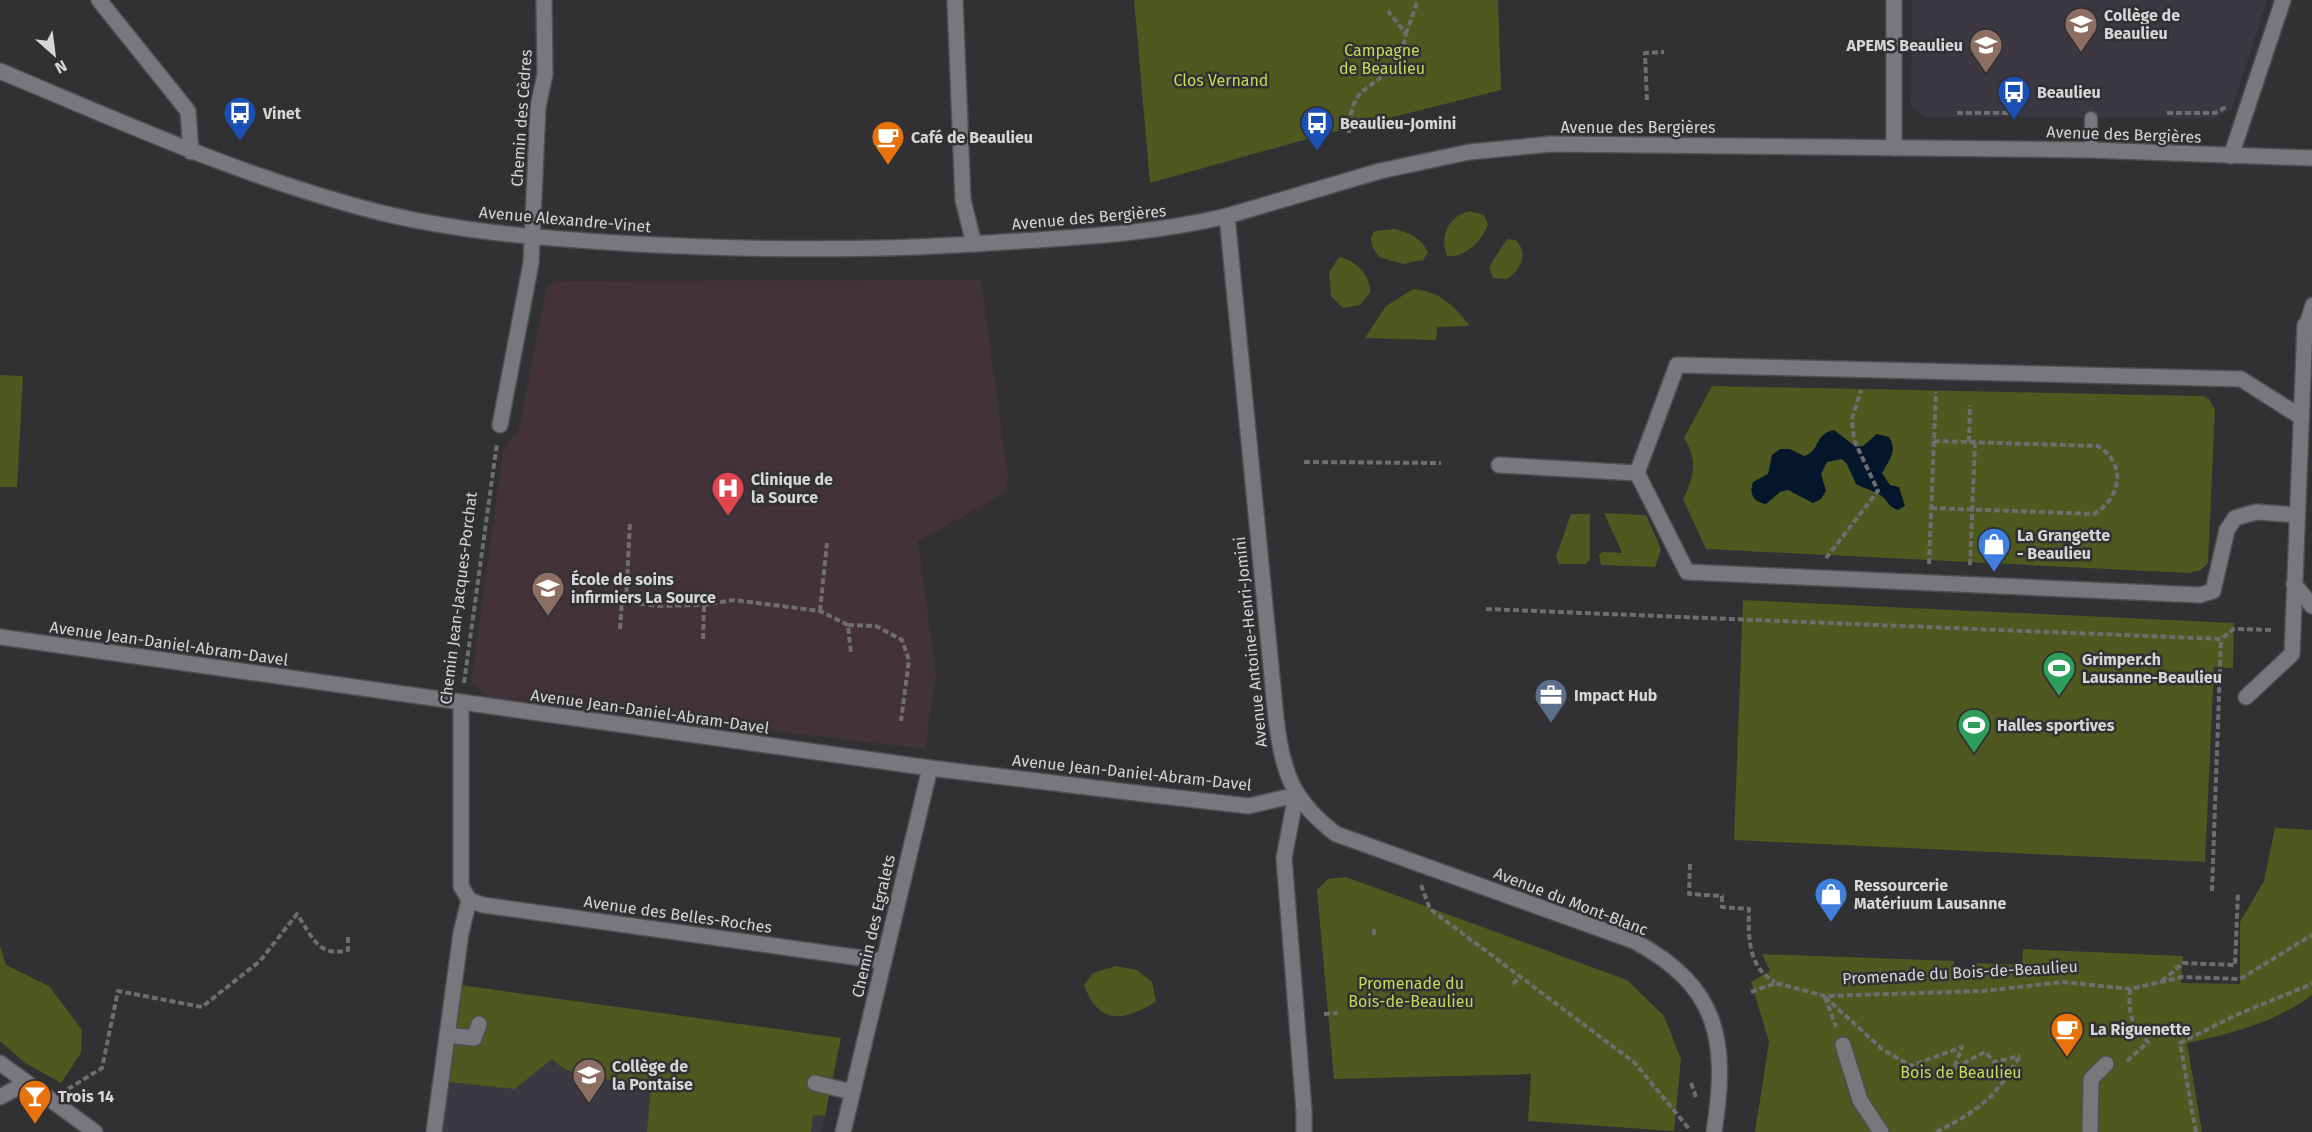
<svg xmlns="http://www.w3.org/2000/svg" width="2312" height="1132" font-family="'Fira Sans',sans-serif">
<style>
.built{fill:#3c3841}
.medical{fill:#44323b}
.green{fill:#4e581f}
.water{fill:#03162c}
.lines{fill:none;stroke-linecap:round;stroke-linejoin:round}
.service-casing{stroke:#4e4d50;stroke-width:15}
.pedestrian-casing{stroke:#4e4d50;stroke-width:18}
.minor-casing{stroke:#4e4d50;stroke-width:18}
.tertiary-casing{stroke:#4e4d50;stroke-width:18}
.secondary-casing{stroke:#4e4d50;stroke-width:18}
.path{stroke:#6e6d6f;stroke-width:4;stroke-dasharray:6 3;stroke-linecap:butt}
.service{stroke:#79777c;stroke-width:12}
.pedestrian{stroke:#79777c;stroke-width:15}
.minor{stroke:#79777c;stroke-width:15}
.tertiary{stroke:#79777c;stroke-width:15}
.secondary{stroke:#79777c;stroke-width:15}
.labels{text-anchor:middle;stroke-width:5;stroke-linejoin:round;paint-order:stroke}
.poi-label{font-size:16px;font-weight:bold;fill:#d6d5d7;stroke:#313033;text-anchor:start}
.park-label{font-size:16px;fill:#c6db55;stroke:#313033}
.street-label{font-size:16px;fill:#d6d5d7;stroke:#313033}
</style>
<rect width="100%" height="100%" fill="#313033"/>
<g class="built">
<path d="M1912,0H2267L2232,109L2216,118L1925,117L1911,106Z"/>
<path d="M552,1059L569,1072L579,1075L596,1074L651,1086L652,1093L825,1116L821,1132H441L448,1082L515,1089Z"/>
</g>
<path class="medical" d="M981,280L1008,478L1005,493L918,541L936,675L925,749L489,697L471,683L503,452L519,429L547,286L561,281Z"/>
<g class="green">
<path d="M1134,0H1498L1501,90L1325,134L1150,183Z"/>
<path d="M1470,211L1484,215L1488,224C1483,240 1464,259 1447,256C1439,235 1449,216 1470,211Z"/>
<path d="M1394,229C1409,232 1422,238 1428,253L1423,260L1403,264L1379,257C1373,248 1367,240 1375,231Z"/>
<path d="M1507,239L1516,240C1529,254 1521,269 1507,279L1493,278L1489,267Z"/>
<path d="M1339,257C1355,259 1372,277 1370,293L1360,305L1343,308L1331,296L1329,273Z"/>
<path d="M1413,289C1439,291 1454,305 1470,326L1437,327L1436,340L1365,338L1386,306Z"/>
<path d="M0,375L23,376L17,487H0Z"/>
<path d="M1712,386L2203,396L2209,399L2215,410L2208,563L2201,570L2189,573L1706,549L1683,499C1694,478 1698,459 1684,438Z"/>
<path d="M1604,513L1646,515L1661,549L1655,567L1601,565L1599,555L1603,552L1622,553Z"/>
<path d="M1571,514H1590V559L1586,564H1559L1556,557Z"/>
<path d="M1743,600L2234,623L2233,668L2214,667L2205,862L1734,840Z"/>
<path d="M2275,828L2312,830V995C2276,1022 2231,1034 2187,1043L2202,1132H1755L1769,1042L1751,982L1770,971L1762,954L1954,961V968L1974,969L1975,963L2022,965L2023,949L2183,956L2181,983L2240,984V922L2264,881Z"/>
<path d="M1346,877L1627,980L1664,1016L1681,1059L1674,1131L1528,1121L1531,1074L1334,1079L1317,890L1328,879Z"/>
<path d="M0,946L6,965L49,986L82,1030L81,1053L61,1083L25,1063L0,1041Z"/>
<path d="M1116,966L1137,970L1152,982L1156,1002C1123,1021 1099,1026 1084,985L1093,973Z"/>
<path d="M460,985L841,1038L825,1116L813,1115L811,1132H647L651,1086L597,1078L596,1074C578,1076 565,1072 552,1059L515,1089L448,1082Z"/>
</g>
<path class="water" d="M1834,430L1856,447L1863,446L1877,434L1889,437C1898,451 1889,460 1882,473L1890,485L1899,487L1905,506L1898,510C1889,507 1889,503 1883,497C1874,490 1865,489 1856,484L1847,464L1842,459L1827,462L1821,474L1826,491L1821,499L1813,503L1788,490L1780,492L1766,504C1753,502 1749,494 1753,482L1768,474L1772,455L1780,449H1790L1804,456C1821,451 1813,435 1834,430Z"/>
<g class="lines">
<g class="service-casing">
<g id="service">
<path d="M2091,118V150"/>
<path d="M2305,325L2312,304"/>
</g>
</g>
<g class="pedestrian-casing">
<g id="pedestrian">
<path d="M1499,465L1637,473L1677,365L2241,379L2301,417"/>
<path d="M1637,473L1687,572L2200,595L2213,591L2227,530L2235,518L2256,512L2297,515"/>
<path d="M2294,584L2312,606"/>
<path d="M2246,697L2292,654L2305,325"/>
<path d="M447,1035L474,1038L479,1024"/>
<path d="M1843,1045L1860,1100L1881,1132"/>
<path d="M815,1083L852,1092"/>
<path d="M434,1132L461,933L469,900"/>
<path d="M2090,1132L2091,1079L2106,1064"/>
</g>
</g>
<g class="minor-casing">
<g id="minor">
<path d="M99,0L188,111L191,152"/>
<path d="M1894,0V148"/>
<path d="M2231,156L2283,0"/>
<path d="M500,425L531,263L538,107L545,74L544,0"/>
<path d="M0,637L930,768L1153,795L1249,806L1296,795L1284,858L1304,1111V1132"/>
<path d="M461,702V886L469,900L483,905L883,961"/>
<path d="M0,1097L26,1083"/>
<path d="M843,1132L930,768"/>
</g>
</g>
<g class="tertiary-casing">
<g id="tertiary">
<path d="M0,71C126,124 250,180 382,213C466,233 551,239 637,244C749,250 862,251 974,244"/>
<path d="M1227,216L1380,171L1469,152L1551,144L2091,150L2312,158"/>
<path d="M0,1063L95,1132"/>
</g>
</g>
<g class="secondary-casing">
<path id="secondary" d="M955,0L963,200L974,244C1059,238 1144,236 1227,216L1276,718C1282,771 1292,801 1336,834L1634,941C1720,987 1728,1042 1714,1132"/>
</g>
<g class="path">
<path d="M1406,34L1418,0"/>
<path d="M1647,100L1645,53L1664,52"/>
<path d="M1957,113H2011"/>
<path d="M2167,113H2215L2226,107"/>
<path d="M1349,133C1351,82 1370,94 1397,62C1402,55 1404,42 1406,34L1388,11"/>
<path d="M1969,442L1970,405"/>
<path d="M1304,462L1441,463"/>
<path d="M1931,508L2094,514C2121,498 2127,464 2098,446L1933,441"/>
<path d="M1826,558L1878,491L1854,440L1852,419L1861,390"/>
<path d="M1929,564L1936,392"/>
<path d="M1970,565L1975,443"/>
<path d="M595,597L657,606L704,605L734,600L820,611L848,625L851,654"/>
<path d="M626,602L630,521"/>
<path d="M1486,609L2221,639L2234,629L2274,630"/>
<path d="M820,611L827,543"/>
<path d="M848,625L876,626L902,640L909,660L901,721"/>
<path d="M620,629L622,601"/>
<path d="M703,639L704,605"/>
<path d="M464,683L497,443"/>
<path d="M1690,864L1689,894L1722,896V907L1749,909C1748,936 1748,968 1775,982"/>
<path d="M1421,885L1430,909L1635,1063L1690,1130"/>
<path d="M2212,891L2221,639"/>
<path d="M1374,929V937"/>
<path d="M2162,981L2183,963L2235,965L2238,892"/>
<path d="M1408,984L1418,983"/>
<path d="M1513,984L1520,977"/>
<path d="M1751,992L1776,983L1825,996L1983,991L2063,982L2130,989L2182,977L2240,979L2312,935"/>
<path d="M1369,993L1370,1006"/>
<path d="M1825,997L1882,1049L1911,1066L1962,1047L1954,1068L1985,1052L1994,1062L2020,1056"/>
<path d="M1825,997L1836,1027"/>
<path d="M1324,1014L1338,1013"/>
<path d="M2127,1061L2148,1042C2131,1025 2128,1013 2130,989"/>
<path d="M630,1082L631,1068"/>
<path d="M1691,1083L1696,1097"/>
<path d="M68,1089L102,1068L118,991L202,1007L260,961L297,914C312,936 318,958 348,950V936"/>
<path d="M1936,1132C1981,1109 1993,1100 2020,1056"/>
<path d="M2196,1132L2180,1043L2236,1015L2312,984"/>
</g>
<use href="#service" class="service"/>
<use href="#pedestrian" class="pedestrian"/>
<use href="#minor" class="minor"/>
<use href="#tertiary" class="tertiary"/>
<use href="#secondary" class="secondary"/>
</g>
<defs>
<g id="school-pin" transform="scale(1.725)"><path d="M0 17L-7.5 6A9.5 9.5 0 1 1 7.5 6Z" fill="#8d6e63" stroke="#313033"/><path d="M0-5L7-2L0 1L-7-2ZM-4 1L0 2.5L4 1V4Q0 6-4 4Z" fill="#fff"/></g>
<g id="bus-pin" transform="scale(1.725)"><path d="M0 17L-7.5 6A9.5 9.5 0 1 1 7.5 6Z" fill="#1a4fb4" stroke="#313033"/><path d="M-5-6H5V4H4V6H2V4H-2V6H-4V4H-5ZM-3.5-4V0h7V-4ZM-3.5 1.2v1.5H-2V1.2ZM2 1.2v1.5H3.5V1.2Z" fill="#fff"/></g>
<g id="cafe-pin" transform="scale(1.725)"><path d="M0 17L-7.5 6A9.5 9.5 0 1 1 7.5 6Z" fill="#e8710a" stroke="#313033"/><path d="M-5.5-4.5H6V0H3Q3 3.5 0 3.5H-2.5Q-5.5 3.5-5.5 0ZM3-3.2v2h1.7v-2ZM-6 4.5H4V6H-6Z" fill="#fff"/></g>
<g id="hospital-pin" transform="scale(1.725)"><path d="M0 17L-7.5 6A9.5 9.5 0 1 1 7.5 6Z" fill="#e0444e" stroke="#313033"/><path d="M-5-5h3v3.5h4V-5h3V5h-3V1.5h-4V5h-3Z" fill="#fff"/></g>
<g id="shop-pin" transform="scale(1.725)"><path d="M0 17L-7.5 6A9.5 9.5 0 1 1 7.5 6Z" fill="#3f7fe0" stroke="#313033"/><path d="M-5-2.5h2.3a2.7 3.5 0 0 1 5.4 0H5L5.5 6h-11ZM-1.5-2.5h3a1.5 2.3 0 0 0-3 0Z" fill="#fff"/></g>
<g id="stadium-pin" transform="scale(1.725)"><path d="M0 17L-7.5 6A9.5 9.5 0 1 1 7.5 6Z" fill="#2e9e5b" stroke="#313033"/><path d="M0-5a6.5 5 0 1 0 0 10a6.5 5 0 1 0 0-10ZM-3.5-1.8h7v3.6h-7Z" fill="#fff"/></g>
<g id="office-pin" transform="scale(1.725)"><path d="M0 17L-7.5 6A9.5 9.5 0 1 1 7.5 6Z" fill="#5c6f8a" stroke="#313033"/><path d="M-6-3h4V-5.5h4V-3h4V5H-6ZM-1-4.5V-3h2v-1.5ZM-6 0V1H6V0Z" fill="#fff"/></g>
<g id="bar-pin" transform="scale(1.725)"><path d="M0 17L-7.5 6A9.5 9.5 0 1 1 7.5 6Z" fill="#e8710a" stroke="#313033"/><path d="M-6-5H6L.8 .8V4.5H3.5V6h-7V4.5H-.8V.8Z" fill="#fff"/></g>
</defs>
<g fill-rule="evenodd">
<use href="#school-pin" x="2081" y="24"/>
<use href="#school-pin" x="1986" y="45"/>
<use href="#bus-pin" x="2014" y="92"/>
<use href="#bus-pin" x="240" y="113"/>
<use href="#bus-pin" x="1317" y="123"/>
<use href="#cafe-pin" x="888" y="137"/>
<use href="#hospital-pin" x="728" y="488"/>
<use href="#shop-pin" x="1994" y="544"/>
<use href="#school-pin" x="548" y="588"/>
<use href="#stadium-pin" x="2059" y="668"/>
<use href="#office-pin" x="1551" y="695"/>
<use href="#stadium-pin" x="1974" y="725"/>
<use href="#shop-pin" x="1831" y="894"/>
<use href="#cafe-pin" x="2067" y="1029"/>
<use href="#school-pin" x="589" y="1075"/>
<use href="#bar-pin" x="35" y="1096"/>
</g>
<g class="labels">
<g class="poi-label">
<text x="2104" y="21">Collège de<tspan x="2104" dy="18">Beaulieu</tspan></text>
<text x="1963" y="51" text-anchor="end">APEMS Beaulieu</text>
<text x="2037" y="98">Beaulieu</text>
<text x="263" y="119">Vinet</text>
<text x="1340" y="129">Beaulieu-Jomini</text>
<text x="911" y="143">Café de Beaulieu</text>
<text x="751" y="485">Clinique de<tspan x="751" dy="18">la Source</tspan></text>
<text x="2017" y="541">La Grangette<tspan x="2017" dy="18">- Beaulieu</tspan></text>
<text x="571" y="585">École de soins<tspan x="571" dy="18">infirmiers La Source</tspan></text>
<text x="2082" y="665">Grimper.ch<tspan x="2082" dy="18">Lausanne-Beaulieu</tspan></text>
<text x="1574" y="701">Impact Hub</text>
<text x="1997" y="731">Halles sportives</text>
<text x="1854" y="891">Ressourcerie<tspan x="1854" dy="18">Matériuum Lausanne</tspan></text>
<text x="2090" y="1035">La Riguenette</text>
<text x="612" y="1072">Collège de<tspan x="612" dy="18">la Pontaise</tspan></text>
<text x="58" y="1102">Trois 14</text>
</g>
<g class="park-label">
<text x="1382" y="56">Campagne<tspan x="1382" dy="18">de Beaulieu</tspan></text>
<text x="1221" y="86">Clos Vernand</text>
<text x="1411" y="989">Promenade du<tspan x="1411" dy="18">Bois-de-Beaulieu</tspan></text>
<text x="1961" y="1078">Bois de Beaulieu</text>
</g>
<g class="street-label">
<text transform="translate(521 118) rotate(-86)" y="6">Chemin des Cèdres</text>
<text x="1638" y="133">Avenue des Bergières</text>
<text transform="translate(2124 134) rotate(2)" y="6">Avenue des Bergières</text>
<text transform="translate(1089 217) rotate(-5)" y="6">Avenue des Bergières</text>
<text transform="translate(565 219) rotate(5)" y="6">Avenue Alexandre-Vinet</text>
<text transform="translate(458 598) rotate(-83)" y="6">Chemin Jean-Jacques-Porchat</text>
<text transform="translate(1250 642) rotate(-96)" y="6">Avenue Antoine-Henri-Jomini</text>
<text transform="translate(169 643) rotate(8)" y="6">Avenue Jean-Daniel-Abram-Davel</text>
<text transform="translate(650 711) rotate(8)" y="6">Avenue Jean-Daniel-Abram-Davel</text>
<text transform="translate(1132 772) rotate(6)" y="6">Avenue Jean-Daniel-Abram-Davel</text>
<text transform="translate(1571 901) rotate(21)" y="6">Avenue du Mont-Blanc</text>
<text transform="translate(678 914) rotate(8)" y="6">Avenue des Belles-Roches</text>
<text transform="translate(873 926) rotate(-77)" y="6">Chemin des Egralets</text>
<text transform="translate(1960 972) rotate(-3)" y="6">Promenade du Bois-de-Beaulieu</text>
</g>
</g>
<g transform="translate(54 54) rotate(152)" stroke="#313033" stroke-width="4.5" paint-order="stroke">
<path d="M0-4.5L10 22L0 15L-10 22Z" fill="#d6d5d7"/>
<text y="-9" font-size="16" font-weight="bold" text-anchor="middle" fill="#d6d5d7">N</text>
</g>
</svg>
